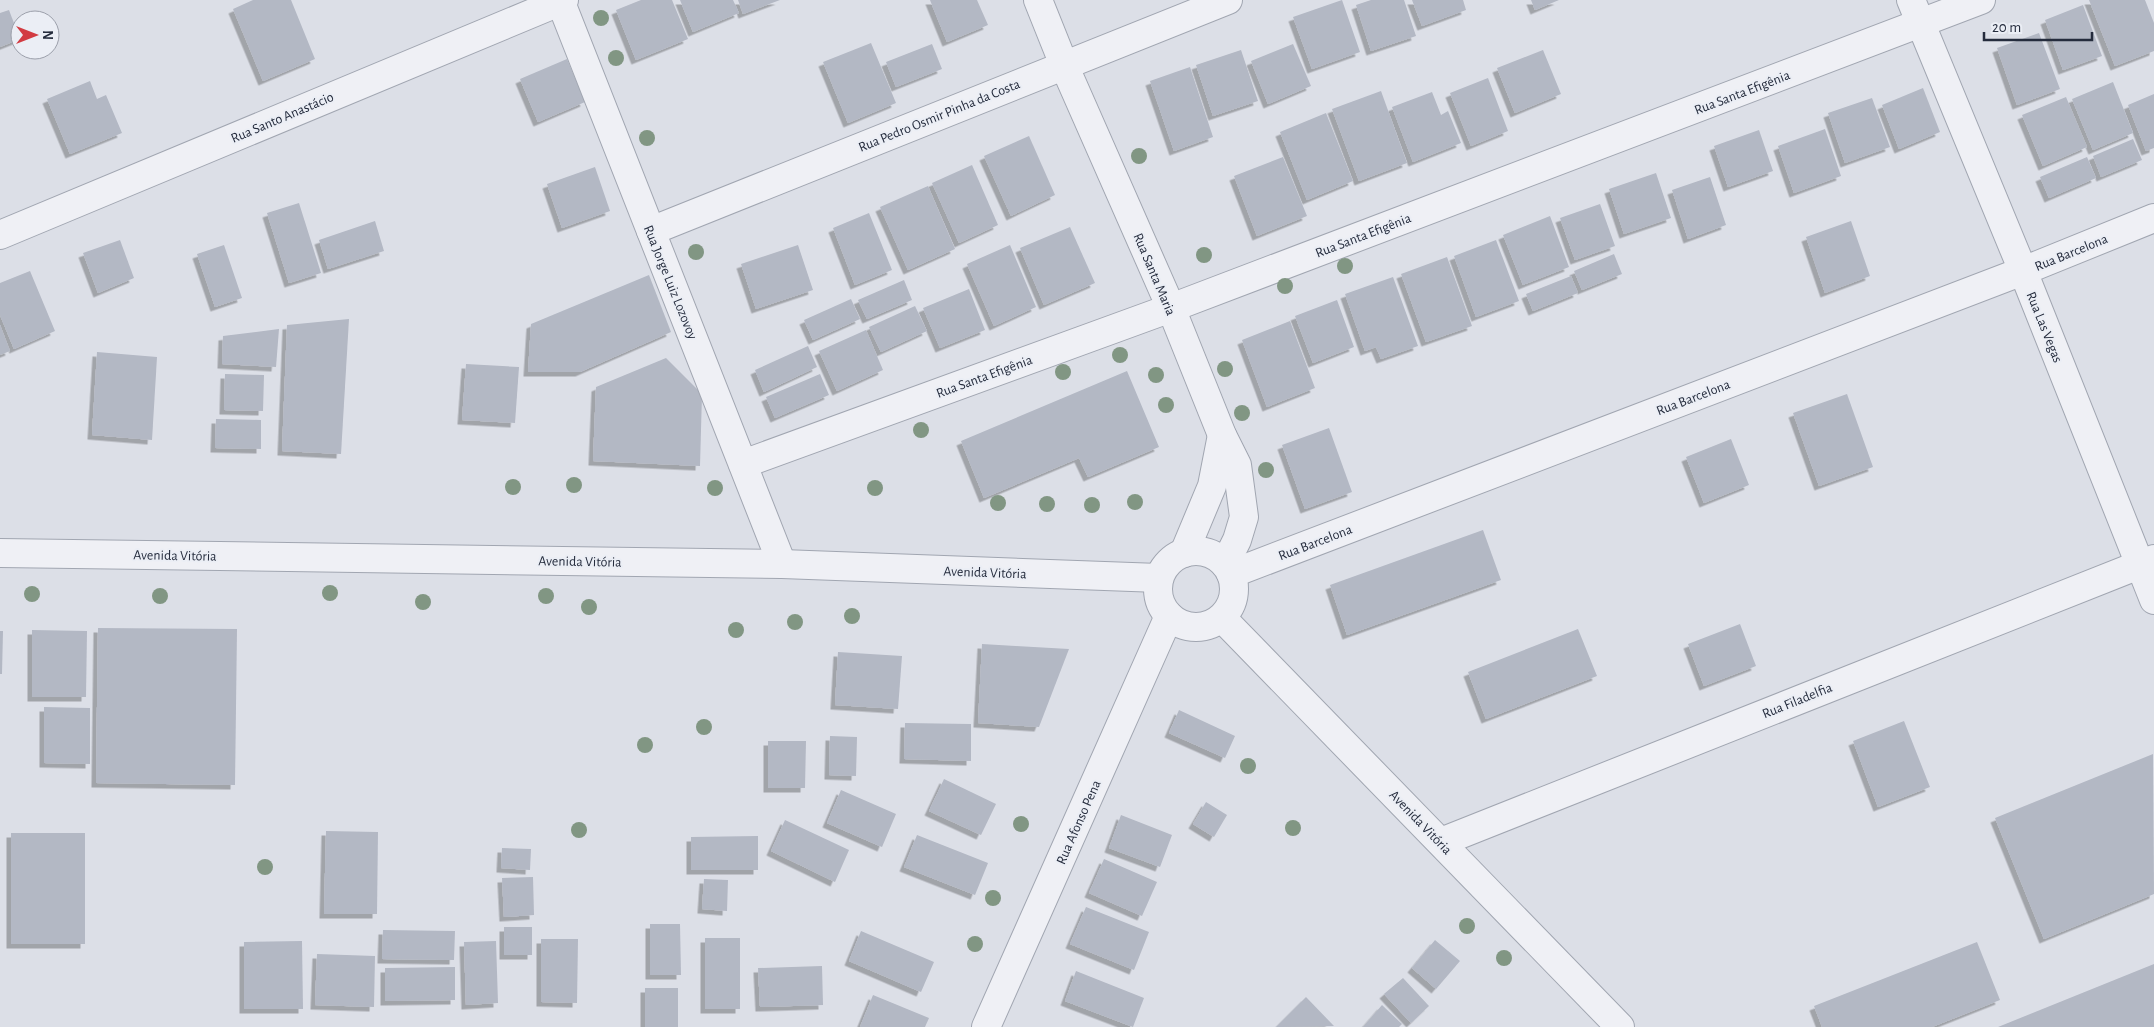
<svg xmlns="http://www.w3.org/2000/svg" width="2154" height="1027" font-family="'Alegreya Sans',sans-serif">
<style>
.building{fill:#b3b8c4;filter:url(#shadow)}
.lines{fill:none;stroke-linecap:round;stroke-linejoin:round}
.minor-casing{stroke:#a1a6b1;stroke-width:30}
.minor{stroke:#eff0f5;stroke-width:28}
.tree{fill:#819683}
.labels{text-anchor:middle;stroke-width:4;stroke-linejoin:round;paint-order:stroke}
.street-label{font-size:14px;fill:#252c3d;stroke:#ebeef5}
</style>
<defs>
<filter id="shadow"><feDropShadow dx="-4.5" dy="4.5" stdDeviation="0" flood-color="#0004"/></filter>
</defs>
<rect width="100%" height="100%" fill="#dcdfe7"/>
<g class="building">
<path d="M253,0H291L315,59L263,81L233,9Z"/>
<path d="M641,0H672L688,39L636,60L616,10Z"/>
<path d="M680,0H733L739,13L693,32Z"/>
<path d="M738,0H780L743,14Z"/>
<path d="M930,0H977L988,25L947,42Z"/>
<path d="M1342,0L1360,52L1312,69L1293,17Z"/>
<path d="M1371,0H1404L1416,36L1371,51L1356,5Z"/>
<path d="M1412,0H1463L1466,10L1422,26Z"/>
<path d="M1531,0H1559L1535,10Z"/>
<path d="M2089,0H2145L2154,23V51L2115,66Z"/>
<path d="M2083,5L2102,56L2063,70L2045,20Z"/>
<path d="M9,10L20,39L0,47V13Z"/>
<path d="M2039,33L2060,89L2017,105L1997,48Z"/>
<path d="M871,43L896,103L848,123L823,62Z"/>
<path d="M932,44L942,69L896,87L886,62Z"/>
<path d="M1293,44L1311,86L1268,104L1251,61Z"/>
<path d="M1241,50L1258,101L1213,116L1196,65Z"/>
<path d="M1543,50L1561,94L1515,113L1497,68Z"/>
<path d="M567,59L585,102L538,122L520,79Z"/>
<path d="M1190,67L1213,137L1174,151L1150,81Z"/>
<path d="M1488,78L1508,131L1471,146L1450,93Z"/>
<path d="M90,81L97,99L106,95L122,133L70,154L47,99Z"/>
<path d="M2113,82L2133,133L2093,150L2072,99Z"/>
<path d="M1923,88L1940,132L1899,149L1882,105Z"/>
<path d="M1381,91L1407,163L1359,181L1332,109Z"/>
<path d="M1432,92L1441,115L1448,111L1461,143L1413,162L1392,107Z"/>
<path d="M2154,94V148L2146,151L2128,105Z"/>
<path d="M2066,97L2087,147L2043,166L2022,115Z"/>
<path d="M1872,98L1890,147L1845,163L1828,113Z"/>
<path d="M1326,113L1353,181L1307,200L1280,132Z"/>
<path d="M1825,129L1841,176L1794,193L1778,146Z"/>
<path d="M1759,130L1773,171L1728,187L1714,146Z"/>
<path d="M1029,136L1055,195L1011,216L984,156Z"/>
<path d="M2133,139L2142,160L2101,177L2093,156Z"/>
<path d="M1283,157L1307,216L1257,236L1234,176Z"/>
<path d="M2087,157L2096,178L2049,198L2040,177Z"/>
<path d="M972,165L998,225L959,243L932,183Z"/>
<path d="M595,167L610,211L562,228L547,184Z"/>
<path d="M1656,173L1671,218L1624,234L1609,189Z"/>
<path d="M1710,177L1726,225L1688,239L1672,190Z"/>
<path d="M928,186L955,249L908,270L880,207Z"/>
<path d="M299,203L321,273L289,283L267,213Z"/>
<path d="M1600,204L1615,246L1575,260L1560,218Z"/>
<path d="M869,213L892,270L855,285L833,228Z"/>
<path d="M1550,216L1569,267L1523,285L1503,235Z"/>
<path d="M375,221L384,251L328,269L319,240Z"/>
<path d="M1851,221L1870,276L1825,293L1806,237Z"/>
<path d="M1070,227L1095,283L1044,305L1020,248Z"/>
<path d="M120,240L134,278L98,293L83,253Z"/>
<path d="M1496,240L1519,301L1476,317L1454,256Z"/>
<path d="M224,245L242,298L215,307L197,254Z"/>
<path d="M798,245L813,290L756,309L741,264Z"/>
<path d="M1010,245L1036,307L994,326L967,264Z"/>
<path d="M1614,254L1622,274L1582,290L1574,271Z"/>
<path d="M1447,257L1472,326L1426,342L1401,274Z"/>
<path d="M30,271L55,331L14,349L0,315V283Z"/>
<path d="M649,275L671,332L580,372H528L531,324Z"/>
<path d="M1571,276L1578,293L1533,311L1526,294Z"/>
<path d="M1393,277L1418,346L1381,359L1376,347L1365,351L1345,294Z"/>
<path d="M904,280L912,300L867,319L858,300Z"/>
<path d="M969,289L985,330L940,348L923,308Z"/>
<path d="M851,299L860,319L813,340L804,320Z"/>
<path d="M1337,300L1354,347L1313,363L1295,316Z"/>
<path d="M915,306L927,331L881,352L869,327Z"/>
<path d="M349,319L341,454L282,451L287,325Z"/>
<path d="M1290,321L1315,388L1267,407L1242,340Z"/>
<path d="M0,325L10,351L0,355Z"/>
<path d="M279,329L276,367L222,364L223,336Z"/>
<path d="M866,330L883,370L837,391L819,351Z"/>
<path d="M808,346L817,367L764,392L755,370Z"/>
<path d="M97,352L157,357L152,440L92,435Z"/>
<path d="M666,358L702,394L700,466L593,461L596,387Z"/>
<path d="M466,364L519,367L515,423L462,420Z"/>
<path d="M1127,371L1159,447L1088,477L1079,458L984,498L961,441Z"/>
<path d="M225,374L264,375L263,411L224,410Z"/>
<path d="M820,374L829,395L775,418L766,397Z"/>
<path d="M1847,394L1873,467L1819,486L1793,413Z"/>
<path d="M216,419L261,420V449L215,448Z"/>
<path d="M1329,428L1352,492L1305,509L1282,445Z"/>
<path d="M1731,439L1749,485L1704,503L1686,457Z"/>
<path d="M1483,530L1501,580L1347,635L1330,585Z"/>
<path d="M1740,624L1756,666L1704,686L1688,644Z"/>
<path d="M98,628L237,629L235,785L96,783Z"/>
<path d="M1578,629L1597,676L1486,719L1468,672Z"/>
<path d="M32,630L87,631L86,697H32Z"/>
<path d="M0,631H3L2,674H0Z"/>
<path d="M982,644L1069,649L1039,727L978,723Z"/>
<path d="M838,652L902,656L898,709L835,705Z"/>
<path d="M44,707L90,708V764L44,763Z"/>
<path d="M1179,710L1235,736L1225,758L1169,733Z"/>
<path d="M1904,721L1930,787L1878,807L1853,741Z"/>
<path d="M905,723L971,724V761L904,759Z"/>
<path d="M830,736L857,737L856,776L829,775Z"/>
<path d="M768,741H806L805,788H768Z"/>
<path d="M2153,754L2154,894L2044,939L1995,818Z"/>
<path d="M944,779L996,804L981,835L929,811Z"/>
<path d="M841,790L896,814L882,847L827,823Z"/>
<path d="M1206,802L1227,815L1214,837L1193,824Z"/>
<path d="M1121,815L1172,835L1160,867L1109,848Z"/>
<path d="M785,820L849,850L835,882L771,851Z"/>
<path d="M326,831L378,832L377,914H324Z"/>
<rect x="11" y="833" width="74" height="111"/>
<path d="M917,835L988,863L975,895L904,867Z"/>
<path d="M758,836V870H691V837Z"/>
<path d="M502,848L531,849L530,870L501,868Z"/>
<path d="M1104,859L1157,882L1142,916L1089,893Z"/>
<path d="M533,877L534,915L504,917L502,878Z"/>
<path d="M704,879L728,880L727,911L702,909Z"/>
<path d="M1086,907L1149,932L1134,970L1070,944Z"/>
<path d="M650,924H680L681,975H650Z"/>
<rect x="504" y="927" width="28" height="28"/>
<path d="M383,930L455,931L454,960L382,959Z"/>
<path d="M861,931L934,962L921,992L849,961Z"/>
<rect x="705" y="938" width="35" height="71"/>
<path d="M541,939H578L577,1003L541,1002Z"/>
<path d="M1435,940L1460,961L1436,989L1412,968Z"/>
<path d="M302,941L303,1009H244V942Z"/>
<path d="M496,941L498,1003L466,1005L464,942Z"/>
<path d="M1977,942L2000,1000L1932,1027H1822L1814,1006Z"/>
<path d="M317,954L375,956L374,1007L315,1005Z"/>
<path d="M2154,964V1027H1998Z"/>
<path d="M822,966L823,1005L760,1007L758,968Z"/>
<path d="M455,967V1000L385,1001V968Z"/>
<path d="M1076,971L1144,998L1133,1027L1065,1001Z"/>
<path d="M1403,978L1429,1006L1411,1023L1384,994Z"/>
<rect x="645" y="988" width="33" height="39"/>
<path d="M873,995L929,1018L925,1027H860Z"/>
<path d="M1306,997L1334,1026L1276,1027Z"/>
<path d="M1382,1005L1402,1024L1399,1027H1363Z"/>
</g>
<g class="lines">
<g class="minor-casing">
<g id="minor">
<path d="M560,0L782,564"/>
<path d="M1038,0L1064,65L1171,308L1222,435L1237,465L1244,517L1237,540L1225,564"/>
<path d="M1911,0L2023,271L2154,600"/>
<path d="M651,231L1228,0"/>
<path d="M0,235L564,0"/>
<path d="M743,464L1171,308L1981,0"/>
<circle cx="1196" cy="589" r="38"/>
<path d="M0,553L782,564L1159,578"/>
<path d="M1184,553L1212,486L1222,435"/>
<path d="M1231,574L2023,271L2154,218"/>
<path d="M1222,618L1620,1027"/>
<path d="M1441,842L2154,559"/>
<path d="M986,1027L1169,616"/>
</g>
</g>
<use href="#minor" class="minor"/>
</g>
<g class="tree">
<circle cx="601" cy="18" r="8"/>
<circle cx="616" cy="58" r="8"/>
<circle cx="647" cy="138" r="8"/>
<circle cx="1139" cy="156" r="8"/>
<circle cx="696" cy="252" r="8"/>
<circle cx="1204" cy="255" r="8"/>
<circle cx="1345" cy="266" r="8"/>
<circle cx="1285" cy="286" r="8"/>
<circle cx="1120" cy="355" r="8"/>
<circle cx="1225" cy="369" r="8"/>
<circle cx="1063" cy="372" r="8"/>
<circle cx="1156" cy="375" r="8"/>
<circle cx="1166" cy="405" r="8"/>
<circle cx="1242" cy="413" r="8"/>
<circle cx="921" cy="430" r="8"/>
<circle cx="1266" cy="470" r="8"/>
<circle cx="574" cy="485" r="8"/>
<circle cx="513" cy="487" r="8"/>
<circle cx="715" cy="488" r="8"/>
<circle cx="875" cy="488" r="8"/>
<circle cx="1135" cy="502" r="8"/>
<circle cx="998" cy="503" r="8"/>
<circle cx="1047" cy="504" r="8"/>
<circle cx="1092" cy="505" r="8"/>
<circle cx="330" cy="593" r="8"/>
<circle cx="32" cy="594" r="8"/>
<circle cx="160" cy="596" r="8"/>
<circle cx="546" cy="596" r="8"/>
<circle cx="423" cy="602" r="8"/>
<circle cx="589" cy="607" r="8"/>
<circle cx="852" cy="616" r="8"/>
<circle cx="795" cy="622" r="8"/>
<circle cx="736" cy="630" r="8"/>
<circle cx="704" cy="727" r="8"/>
<circle cx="645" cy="745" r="8"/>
<circle cx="1248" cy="766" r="8"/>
<circle cx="1021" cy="824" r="8"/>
<circle cx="1293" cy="828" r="8"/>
<circle cx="579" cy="830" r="8"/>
<circle cx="265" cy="867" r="8"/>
<circle cx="993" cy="898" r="8"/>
<circle cx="1467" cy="926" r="8"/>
<circle cx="975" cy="944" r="8"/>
<circle cx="1504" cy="958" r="8"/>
</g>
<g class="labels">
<g class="street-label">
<text transform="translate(1742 92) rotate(-21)" y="5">Rua Santa Efigênia</text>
<text transform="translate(939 115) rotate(-22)" y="5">Rua Pedro Osmir Pinha da Costa</text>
<text transform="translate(282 117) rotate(-23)" y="5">Rua Santo Anastácio</text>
<text transform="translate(1363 235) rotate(-21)" y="5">Rua Santa Efigênia</text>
<text transform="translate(2071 252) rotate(-22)" y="5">Rua Barcelona</text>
<text transform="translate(1155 274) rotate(67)" y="5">Rua Santa Maria</text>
<text transform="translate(671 282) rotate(68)" y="5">Rua Jorge Luiz Lozovoy</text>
<text transform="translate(2045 327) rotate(68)" y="5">Rua Las Vegas</text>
<text transform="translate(984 376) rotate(-20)" y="5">Rua Santa Efigênia</text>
<text transform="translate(1693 397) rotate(-21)" y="5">Rua Barcelona</text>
<text transform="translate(1315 542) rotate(-21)" y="5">Rua Barcelona</text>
<text transform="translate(175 555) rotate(1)" y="5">Avenida Vitória</text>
<text transform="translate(580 561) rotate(1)" y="5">Avenida Vitória</text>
<text transform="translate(985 572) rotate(2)" y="5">Avenida Vitória</text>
<text transform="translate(1797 700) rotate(-22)" y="5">Rua Filadelfia</text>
<text transform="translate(1078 822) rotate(-66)" y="5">Rua Afonso Pena</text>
<text transform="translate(1421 822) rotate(46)" y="5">Avenida Vitória</text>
</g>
</g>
<g transform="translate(35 35) rotate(90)"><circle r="24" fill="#ebeef5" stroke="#9ca0ab"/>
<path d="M0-4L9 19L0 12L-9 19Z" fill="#d23b42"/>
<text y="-8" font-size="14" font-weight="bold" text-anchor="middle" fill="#252c3d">N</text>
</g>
<path d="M1984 32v8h108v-8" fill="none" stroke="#252c3d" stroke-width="2.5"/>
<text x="1992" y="32" font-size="15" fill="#252c3d" stroke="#ebeef5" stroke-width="4" paint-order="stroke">20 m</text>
</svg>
